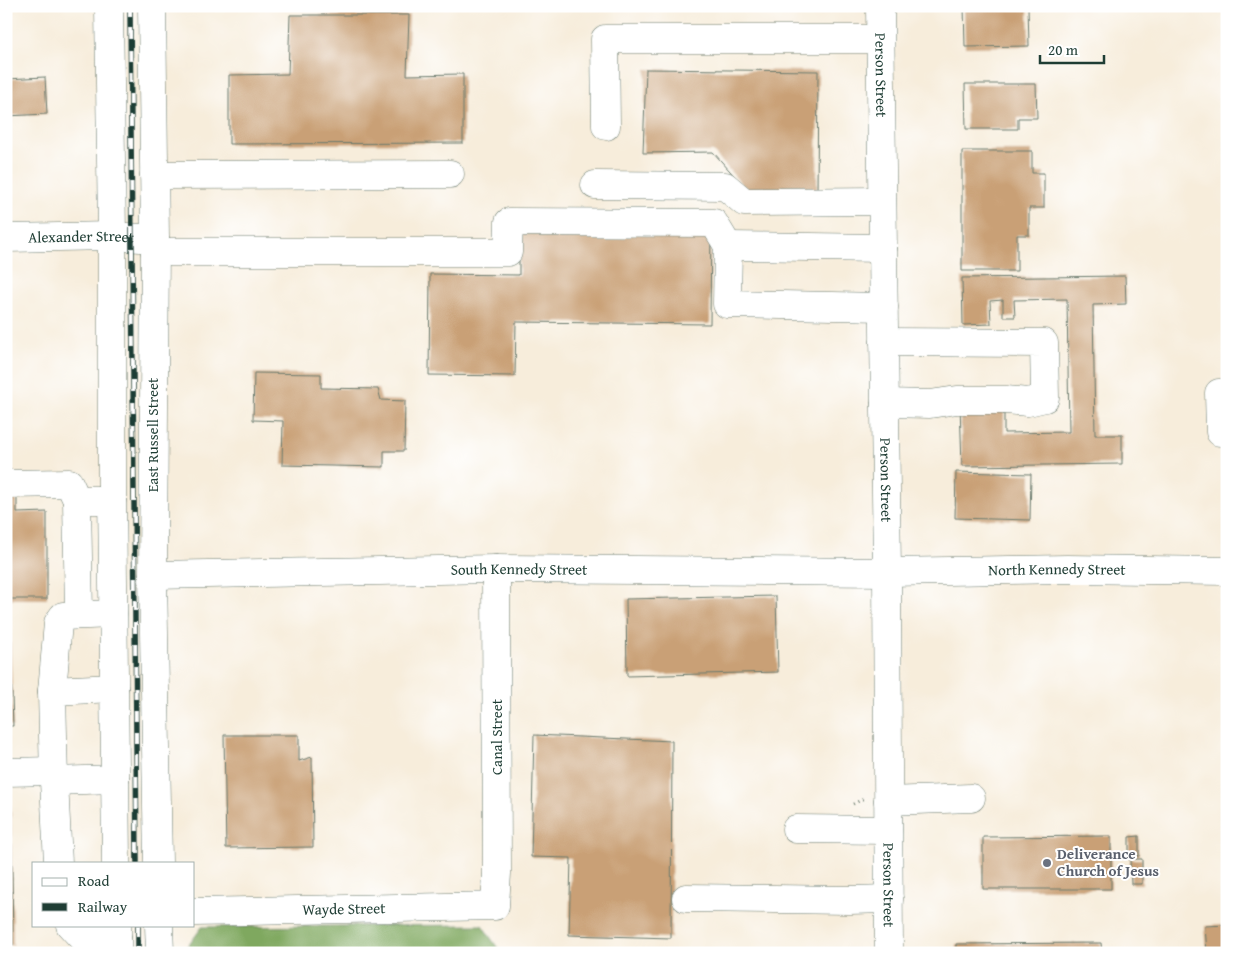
<svg xmlns="http://www.w3.org/2000/svg" width="1233" height="959" font-family="'Gentium Book Plus',serif">
<style>
.forest{fill:#7fa85f;stroke:#4f724a}
.building{fill:#c9a076}
.lines{fill:none;stroke-linecap:round;stroke-linejoin:round}
.minor-casing{stroke:#6b7b6e;stroke-width:29}
.major-casing{stroke:#6b7b6e;stroke-width:29}
.path{stroke:#6b7b6e;stroke-width:3;stroke-dasharray:1 4;stroke-linecap:butt}
.minor{stroke:#fff;stroke-width:28}
.major{stroke:#fff;stroke-width:28}
.rail-casing{stroke:#1f3d34;stroke-width:5.5}
.rail{stroke:#fff;stroke-width:4;stroke-dasharray:11;stroke-linecap:butt}
.worship-dot{fill:#6b7280;stroke:#fff;stroke-width:2}
.labels{text-anchor:middle;stroke-width:4;stroke-linejoin:round;paint-order:stroke}
.street-label{font-size:15px;fill:#1f3d34;stroke:#fff}
.worship-label{font-size:15px;font-weight:bold;fill:#5b616d;stroke:#fff;text-anchor:start}
</style>
<rect width="100%" height="100%" fill="#fff"/>
<filter id="ink" filterUnits="userSpaceOnUse"><feTurbulence type="fractalNoise" baseFrequency=".02" numOctaves="2"/><feDisplacementMap in="SourceGraphic" scale="10" xChannelSelector="R" yChannelSelector="G"/><feConvolveMatrix kernelMatrix="1 2 1 2 8 2 1 2 1" color-interpolation-filters="sRGB"/></filter>
<filter id="wash" filterUnits="userSpaceOnUse"><feTurbulence type="fractalNoise" baseFrequency=".0096" numOctaves="4" result="noise"/><feDisplacementMap in="SourceGraphic" scale="20" xChannelSelector="R" yChannelSelector="G"/><feGaussianBlur stdDeviation="1.12" result="paint"/><feColorMatrix in="noise" values="0 0 0 0 0 0 0 0 0 0 0 0 0 0 0 0 0 1.4 0 .05"/><feComposite in="paint" operator="in"/></filter>
<g filter="url(#wash)">
<rect width="100%" height="100%" fill="#f7eddb"/>
<path class="forest" d="M482,925L501,953H186V949L202,927Z"/>
<g id="blocks">
<g class="building">
<path d="M964,6H1028L1029,46L965,47Z"/>
<path d="M290,15H409L407,75L463,74V143L229,144V75L288,74Z"/>
<path d="M646,69L818,71L817,193L754,198L713,152L643,153Z"/>
<path d="M45,77L47,114L6,116V79Z"/>
<path d="M965,84H1036L1037,118H1018V129H966Z"/>
<path d="M962,151H1032V173H1044V208H1029V235H1017V271H962Z"/>
<path d="M519,224L711,226L710,324L516,322L515,376L429,375L430,274L519,275Z"/>
<path d="M1125,276L1126,304L1093,305L1095,435H1122V464L962,466L960,405L1004,404V433L1069,432L1067,299L1014,300L1015,317H1003V300L990,301L991,324L963,325L962,278Z"/>
<path d="M254,373L321,374V388L378,389L381,400L405,401L404,451H384V467L282,465L283,421L253,420Z"/>
<path d="M956,472L1031,474L1030,520L955,518Z"/>
<path d="M17,485V513L47,512V599H9L13,726H6V486Z"/>
<path d="M776,596L778,672L627,676L626,599Z"/>
<path d="M224,735H299V761L312,757L313,847L226,848Z"/>
<path d="M534,735L672,741L671,938L569,935L571,858L531,857Z"/>
<path d="M6,805H11L13,945H6Z"/>
<path d="M1111,836V889H983V837Z"/>
<path d="M1139,836V856H1129V837Z"/>
<path d="M1130,859H1142V884H1131Z"/>
<path d="M1227,925V953H1207L1205,926Z"/>
<path d="M1101,943L1102,953H956V944Z"/>
</g>
</g>
</g>
<g filter="url(#ink)">
<use href="#blocks" fill-opacity="0" stroke="#6b7b6e" stroke-width="1"/>
<g class="lines">
<g class="minor-casing">
<g id="minor">
<path d="M606,126L605,39H880"/>
<path d="M154,175L450,174"/>
<path d="M595,185L725,186L744,202L882,201"/>
<path id="s1" d="M6,238L112,236L155,239"/>
<path d="M883,248L728,246L727,304L884,307"/>
<path d="M155,252H508L509,222L714,223L728,246"/>
<path d="M884,342L1044,343L1045,398L1028,402L1006,400H957L930,404L885,403"/>
<path d="M1220,432L1219,393H1227"/>
<path d="M6,484L69,483L77,500H112"/>
<path d="M77,500L79,615"/>
<path id="s2" d="M153,575L496,569L887,572L1067,569L1227,571"/>
<path d="M52,691L58,623L63,616L113,614"/>
<path d="M6,772L54,771"/>
<path d="M54,781L115,779"/>
<path d="M888,801L971,798"/>
<path d="M796,829L888,830"/>
<path d="M58,863L54,781L52,691L114,688"/>
<path d="M686,898L849,900L889,899"/>
<path id="s3" d="M194,912L495,906L497,873L496,569"/>
<path d="M70,925L82,938L117,937"/>
</g>
</g>
<g class="major-casing">
<g id="major">
<path d="M109,6L112,236V489L116,863"/>
<path d="M152,6L155,239L153,575L158,863"/>
<path id="s4" d="M880,6L887,572L889,953"/>
<path d="M117,925V953"/>
<path d="M159,925L160,953"/>
</g>
</g>
<path class="path" d="M853,804L865,798"/>
<use href="#minor" class="minor"/>
<use href="#major" class="major"/>
<g class="rail-casing">
<g id="rail">
<path d="M130,6L137,863"/>
<path d="M138,925V953"/>
</g>
</g>
<use href="#rail" class="rail"/>
</g>
</g>
<circle class="worship-dot" cx="1047" cy="863" r="5"/>
<g class="labels">
<g class="street-label">
<text dy="5" stroke="none"><textPath href="#s4" startOffset="69">Person Street</textPath></text>
<text dy="5" stroke="none"><textPath href="#s1" startOffset="75">Alexander Street</textPath></text>
<text transform="translate(153 435) rotate(-90)" y="5">East Russell Street</text>
<text dy="5" stroke="none"><textPath href="#s4" startOffset="474">Person Street</textPath></text>
<text dy="5" stroke="none"><textPath href="#s2" startOffset="366">South Kennedy Street</textPath></text>
<text dy="5" stroke="none"><textPath href="#s2" startOffset="904">North Kennedy Street</textPath></text>
<text transform="translate(497 737) rotate(-90)" y="5">Canal Street</text>
<text dy="5" stroke="none"><textPath href="#s4" startOffset="879">Person Street</textPath></text>
<text dy="5" stroke="none"><textPath href="#s3" startOffset="150">Wayde Street</textPath></text>
</g>
<g class="worship-label">
<text x="1057" y="859">Deliverance<tspan x="1057" dy="17">Church of Jesus</tspan></text>
</g>
</g>
<rect width="1233" height="959" fill="none" stroke="#fff" stroke-width="25"/>
<rect x="32" y="862" width="162" height="65" fill="#ffffff" stroke="#a5b1ae"/>
<rect x="42" y="878" width="25" height="8" fill="#ffffff" stroke="#a5b1ae"/>
<text x="78" y="886" font-size="15" fill="#1f3d34">Road</text>
<rect x="42" y="903" width="25" height="8" fill="#1f3d34" stroke="#a5b1ae"/>
<text x="78" y="912" font-size="15" fill="#1f3d34">Railway</text>
<path d="M1040 55v8h64v-8" fill="none" stroke="#1f3d34" stroke-width="2.5"/>
<text x="1048" y="55" font-size="15" fill="#1f3d34" stroke="#ffffff" stroke-width="4" paint-order="stroke">20 m</text>
</svg>
